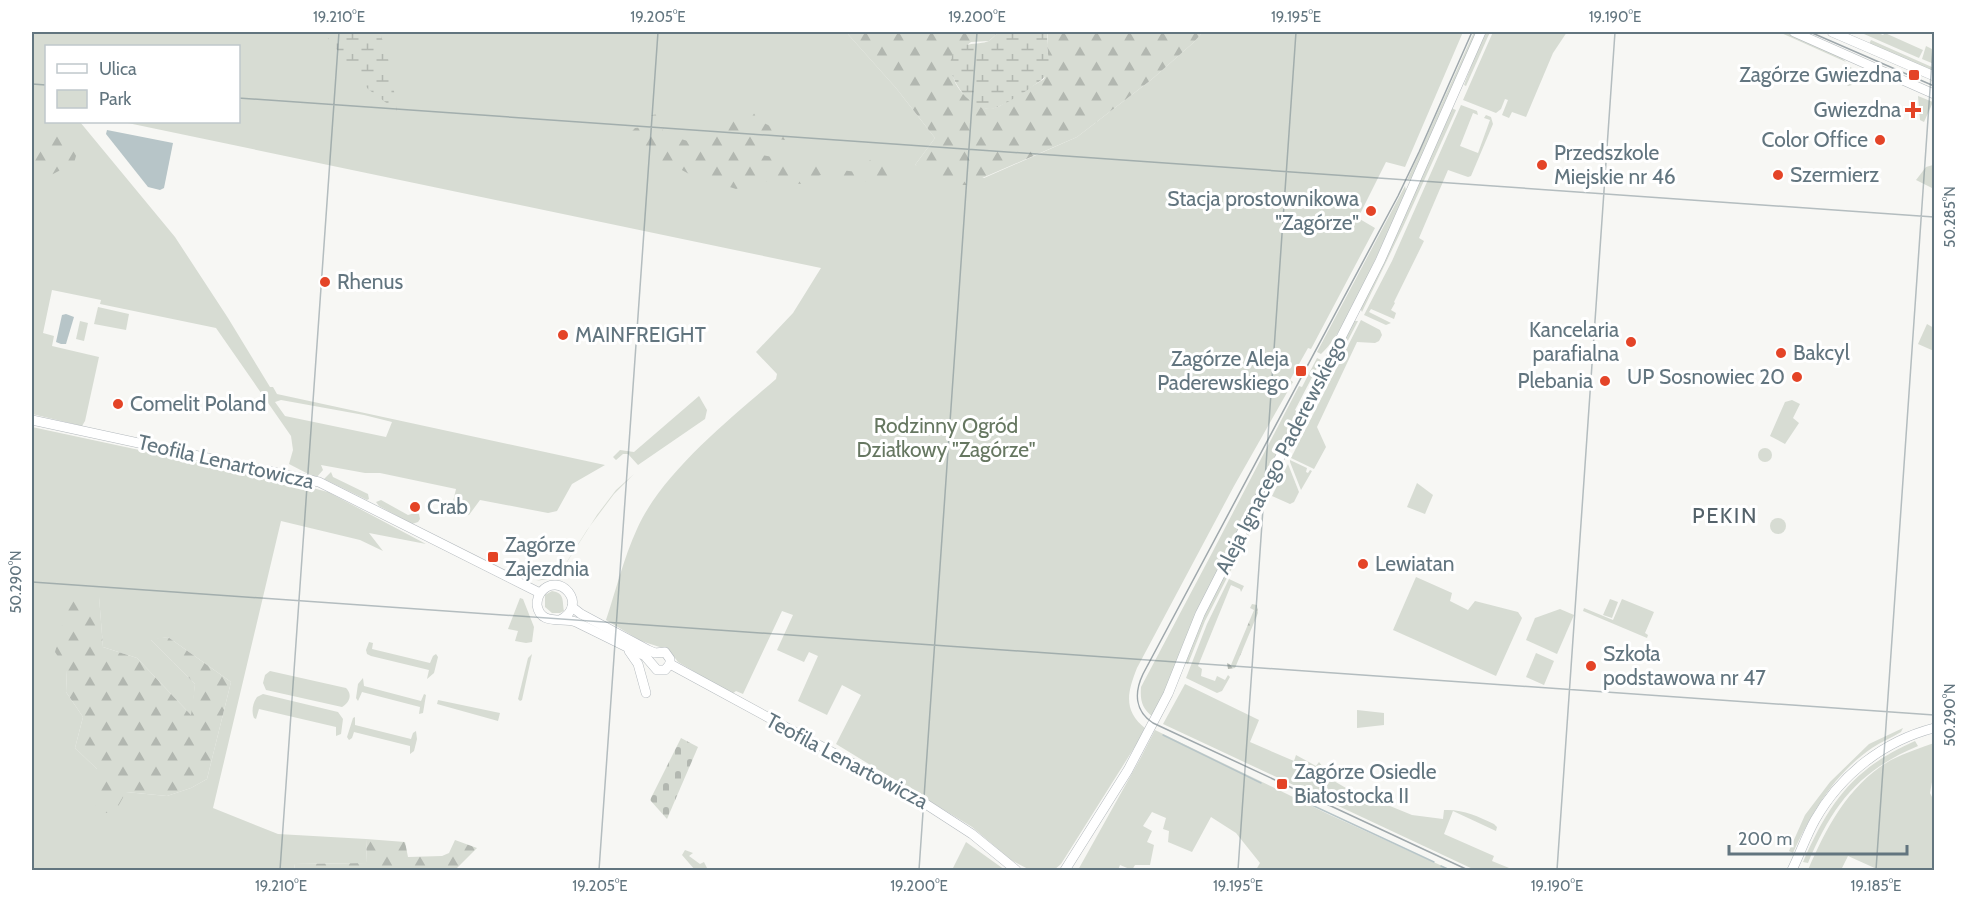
<svg xmlns="http://www.w3.org/2000/svg" width="1966" height="902" font-family="Cabin,sans-serif">
<style>
.green{fill:#d7dcd3;fill-rule:evenodd}
.forest{fill:url(#forest-firs)}
.wetland{fill:url(#wetland-marsh)}
.cemetery{fill:url(#cemetery-stones)}
.water{fill:#b7c5c8}
.lines{fill:none;stroke-linecap:round;stroke-linejoin:round}
.stream{stroke:#b7c5c8;stroke-width:1.5}
.secondary-casing{stroke:#b3b9bd;stroke-width:10}
.secondary{stroke:#fff;stroke-width:9}
.tram{stroke:#9fa8ac;stroke-width:1.5}
.ticks{fill:none;stroke:#62757f;stroke-width:1.5;stroke-opacity:0.45}
.poi-dot{fill:#e44427;stroke:#fff;stroke-width:2}
.labels{text-anchor:middle;stroke-width:6;stroke-linejoin:round;paint-order:stroke}
.poi-label{font-size:21px;fill:#62757f;stroke:#fff;text-anchor:start}
.park-label{font-size:21px;fill:#667761;stroke:#fff}
.street-label{font-size:21px;fill:#62757f;stroke:#fff}
.neighbourhood-label{font-size:22px;letter-spacing:1.5px;fill:#54626a;stroke:#fff}
.neatline{fill:none;stroke:#62757f;stroke-width:2}
.ticks-label{font-size:15px;text-anchor:middle;fill:#62757f}
</style>
<defs>
<pattern id="forest-firs" width="22" height="20" patternUnits="userSpaceOnUse" patternTransform="scale(1.5)"><rect width="22" height="20" fill="#d7dcd3"/><path d="M5 1l3.5 6h-7zM16 11l3.5 6h-7z" fill="#b2b7b0"/></pattern>
<pattern id="wetland-marsh" width="20" height="14" patternUnits="userSpaceOnUse" patternTransform="scale(1.5)"><rect width="20" height="14" fill="#d7dcd3"/><path d="M1 5h8M5 5V1M11 12h8M15 12V8" fill="none" stroke="#b2b7b0"/></pattern>
<pattern id="cemetery-stones" width="16" height="16" patternUnits="userSpaceOnUse" patternTransform="scale(1.5)"><rect width="16" height="16" fill="#d7dcd3"/><path d="M2 7V4a2 2 0 0 1 4 0v3zM10 15v-3a2 2 0 0 1 4 0v3z" fill="#b2b7b0"/></pattern>
</defs>
<rect width="100%" height="100%" fill="#f7f7f4"/>
<g class="green">
<path d="M32,32H846L896,88L935,138L915,165L984,178L1077,137L1151,80L1193,43L1203,32H1463L1405,167L1386,162L1358,218L1375,228L1311,349L1308,348L1290,380L1293,382L1234,486L1137,668C1127,693 1123,711 1146,729L1061,864L1054,870H1030L1011,860L972,827L836,744L861,695L842,685L827,715L798,701L818,656L809,652L804,662L777,650L793,615L782,611L743,694L736,691L732,694L678,662L669,650L641,641L606,620C616,590 624,557 637,529C661,474 731,418 776,379L777,374L756,352L793,313L821,268L123,122H238V46H46V122H80L175,237L228,318L270,387H273L277,394L605,465L572,484L557,511L548,513L480,500L469,515L454,516L450,514L456,489L380,473H365L321,465L323,470L316,478L289,464L293,450L291,436L216,328L100,304L101,300L52,290L43,333L54,336L52,346L99,357L85,421L82,426L32,414ZM281,400L364,415L392,422L386,437L285,416L275,402Z"/>
<path d="M1474,32H1477L1413,178L1407,180Z"/>
<path d="M1484,32H1490L1466,86L1464,85Z"/>
<path d="M1493,32H1567L1553,53L1526,117L1512,112L1509,118L1502,115L1508,100L1505,99L1501,109L1496,113L1463,100Z"/>
<path d="M1779,32H1786L1838,54L1846,62Z"/>
<path d="M1865,32H1875L1883,35L1885,33L1923,50L1919,58L1864,34Z"/>
<path d="M1871,40L1934,68V73L1869,44Z"/>
<path d="M1850,67L1858,71L1852,85L1848,86L1844,81Z"/>
<path d="M1918,96L1933,102L1924,122L1920,120Z"/>
<path d="M1461,105L1477,111L1478,115L1473,113L1460,146L1478,153L1490,120L1484,118L1486,115L1491,117L1493,124L1471,176L1468,177L1448,170L1419,238L1424,241L1394,302L1395,303L1391,310L1396,313L1394,319L1371,309L1369,312L1391,323L1386,325L1364,315L1392,261Z"/>
<path d="M1451,108L1456,110L1403,227L1362,312L1360,308Z"/>
<path d="M1933,165L1934,167V189L1916,180L1926,167Z"/>
<path d="M1405,186L1406,191C1393,223 1378,254 1363,285C1351,309 1339,337 1321,354L1317,352Z"/>
<path d="M98,307L129,314L126,330L94,324Z"/>
<path d="M1361,320L1380,330L1382,335L1379,341L1375,343L1357,342L1317,427L1326,447L1314,469L1291,458Z"/>
<path d="M80,321L88,323L84,341L76,339Z"/>
<path d="M1354,321H1358L1310,414L1307,412Z"/>
<path d="M1927,324L1934,328V351L1918,344Z"/>
<path d="M1317,358L1321,360L1295,410L1298,412L1247,513L1153,717C1142,708 1140,701 1141,687L1213,551L1299,386L1302,387Z"/>
<path d="M699,396L707,410L705,419L638,465L628,454H623L616,460L613,457L620,450L634,452Z"/>
<path d="M1792,400L1800,404L1793,418L1799,423L1785,444L1770,436L1785,402Z"/>
<path d="M32,427L289,482L328,492L426,544L369,533L383,551L360,540L281,521L213,808L278,834L366,839L367,863L295,864L294,870H32ZM99,597L103,647L137,658L192,716L195,684L151,640L168,637L231,682L207,779L191,788L167,796L126,792L97,769L75,748L83,717L66,692L67,670Z"/>
<circle cx="1765" cy="455" r="7"/>
<path d="M1290,460L1307,468L1306,472L1308,473L1310,470L1312,471L1301,490L1290,462Z"/>
<path d="M1288,464L1299,492L1294,502L1290,504L1272,496Z"/>
<path d="M331,472L333,477L368,494L369,499L367,500L324,479Z"/>
<path d="M634,474L614,494L587,530L559,574L553,578L536,581L560,573L597,515L616,490Z"/>
<path d="M1417,483L1433,495L1425,514L1407,507Z"/>
<path d="M381,500L408,515L415,513L419,514L420,519L418,522L412,524L379,506L376,502Z"/>
<path d="M1257,508L1261,511L1205,621L1188,664L1184,662L1199,624Z"/>
<circle cx="1778" cy="526" r="8"/>
<path d="M1416,577L1452,593L1450,601L1468,610L1475,601L1518,612L1522,618L1496,676L1393,630Z"/>
<path d="M1229,579L1244,586L1241,592L1240,589L1231,585L1198,666L1202,669L1201,676L1215,681L1217,676L1225,680L1228,675L1230,677L1222,691L1217,693L1186,678L1207,624Z"/>
<path d="M552,591C565,593 562,601 564,611L560,613H552L545,607V595Z"/>
<path d="M520,598L523,599L534,627L532,642L526,643L515,641L518,631L508,629Z"/>
<path d="M1610,599L1618,602L1612,618L1603,615Z"/>
<path d="M1622,599L1654,612L1645,633L1648,635L1647,638L1583,611L1584,608L1613,620Z"/>
<path d="M1560,609L1574,615L1557,654L1526,640L1535,618Z"/>
<path d="M369,642L373,643L372,649L430,663L433,656L436,654L438,657L434,673L427,679L429,670L371,656L367,654L366,650Z"/>
<path d="M1536,653L1554,661L1544,685L1526,677Z"/>
<path d="M532,654L522,700L520,701L518,699L528,658Z"/>
<path d="M270,671L346,688C353,695 349,703 342,707L266,690L263,683L265,675Z"/>
<path d="M363,678L364,686L421,701L424,694L426,695L423,713L419,714L420,707L362,692L358,701L356,698L358,684Z"/>
<path d="M1185,684L1259,720L1250,742L1294,761L1296,755L1316,766L1319,762L1334,781L1346,788L1412,815L1443,819L1444,810C1463,809 1477,816 1494,824L1497,827L1496,831L1453,811L1444,834L1494,856L1492,861L1514,870H1475L1163,724Z"/>
<path d="M263,694L338,712L343,719L341,734L336,736V727L259,709L256,719L254,718C251,711 253,703 257,697Z"/>
<path d="M438,700L500,713L498,721L437,704Z"/>
<path d="M1357,710L1384,713V725L1357,728Z"/>
<path d="M355,717V725L411,739L413,733L416,731L417,739L414,751L410,754V746L354,732L352,738L349,740L347,737L353,718Z"/>
<path d="M1903,728L1901,732C1891,738 1881,742 1872,748C1834,774 1812,812 1793,853L1789,851L1805,815L1830,782L1869,744Z"/>
<path d="M1155,730L1328,814L1451,870H1256L1260,863L1236,833L1211,817L1192,852L1168,842L1169,831L1163,829L1166,818L1152,812L1143,826L1152,831L1147,842L1154,845L1150,865H1135L1132,870L1120,865L1118,870H1078L1140,759Z"/>
<path d="M1915,741L1918,746C1858,771 1832,806 1808,863L1803,862C1829,803 1853,768 1915,741Z"/>
<path d="M1934,743V771L1930,793L1934,801V870H1879L1848,856L1841,870H1808C1826,828 1849,784 1891,760C1905,753 1920,748 1934,743Z"/>
<path d="M966,842L1005,870H952Z"/>
<path d="M685,850L693,853L689,856L700,864L704,862L708,870H695L682,855Z"/>
</g>
<g class="forest">
<path d="M846,32H999L989,41L971,42L953,56C949,78 957,92 976,104C984,109 989,110 998,107L1044,79L1049,66L1047,45L1048,32H1203L1193,43L1151,80L1077,137L966,185H956L915,165L935,138L896,88Z"/>
<path d="M1926,46L1934,50V64L1922,59Z"/>
<path d="M733,103L738,107L739,123L744,128C751,122 751,114 759,109L761,112L762,122L770,126L788,131L787,139L784,140L766,136L752,153L841,170L857,172C875,153 884,150 900,172L899,178L894,183L887,185L823,174L802,184L759,181L736,189L689,174L680,169L646,162L639,150L622,142L635,128L646,127V122L652,115L659,114L666,118L662,133L697,144L706,143L705,133L712,123L724,122L729,118L728,104Z"/>
<path d="M32,132L68,138L78,149L74,163L53,174L32,178Z"/>
<path d="M99,596L103,647L137,658L191,715L195,684L150,639L168,637L231,682L207,779L191,788L167,796L126,792L114,814L95,811L97,769L75,748L83,717L66,692L67,670L55,652L69,599Z"/>
<path d="M1252,604L1257,605L1258,613L1235,668L1228,669L1227,663L1231,665L1254,610L1250,608Z"/>
<path d="M366,839L405,842L408,857L442,856L449,853L455,840L477,848L455,870H294L295,864L367,863Z"/>
</g>
<g class="wetland">
<path d="M323,32H380L390,65L397,111L368,89Z"/>
<path d="M999,32H1048C1047,36 1047,41 1047,45C1047,54 1052,64 1048,73C1044,81 1000,109 991,109C970,111 944,75 952,56C960,40 977,46 989,41C992,39 996,34 999,32Z"/>
</g>
<path class="cemetery" d="M681,738L698,747L667,819L650,800Z"/>
<g class="water">
<path d="M107,130L173,143L164,188L160,190L148,187L106,134Z"/>
<path d="M66,314L74,317L66,344H61L56,342L62,315Z"/>
</g>
<g class="lines">
<g class="stream">
<path d="M1163,735L1261,783"/>
<path d="M1301,800L1434,862"/>
<path d="M1441,866L1450,870"/>
</g>
<g class="secondary-casing">
<g id="secondary">
<path d="M1794,32L1934,94"/>
<path d="M1832,32L1934,76"/>
<path d="M32,420L319,482L540,593"/>
<path d="M572,607L581,614L648,650L655,653L665,652L670,659V664"/>
<path d="M560,620C590,605 559,570 541,592C538,596 537,600 537,605C540,626 562,617 576,622L645,656L657,670H665L670,664"/>
<path d="M629,651L638,664L646,693"/>
<path d="M670,664L918,799L972,834L1016,870"/>
<path d="M1065,870L1128,770L1168,694L1200,614L1380,261L1481,32"/>
<path d="M1792,870C1800,854 1806,836 1815,820C1841,774 1884,741 1934,728"/>
</g>
</g>
<use href="#secondary" class="secondary"/>
<g class="tram">
<path d="M1810,32L1934,86"/>
<path d="M1468,870L1153,723C1135,711 1134,693 1143,674L1398,196L1419,152L1472,32"/>
</g>
</g>
<path class="ticks" d="M32,84L46,85M238,98L1934,217M32,582L1934,715M280,870L339,32M599,870L658,32M919,870L977,32M1238,870L1296,32M1557,870L1615,32M1876,870L1934,32"/>
<g class="poi-dot">
<rect x="1908" y="69" width="12" height="12" rx="3"/>
<path d="M1910 101h6v6h6v6h-6v6h-6v-6h-6v-6h6z"/>
<circle cx="1880" cy="140" r="6"/>
<circle cx="1542" cy="165" r="6"/>
<circle cx="1778" cy="175" r="6"/>
<circle cx="1371" cy="211" r="6"/>
<circle cx="325" cy="282" r="6"/>
<circle cx="563" cy="335" r="6"/>
<circle cx="1631" cy="342" r="6"/>
<circle cx="1781" cy="353" r="6"/>
<rect x="1295" y="365" width="12" height="12" rx="3"/>
<circle cx="1797" cy="377" r="6"/>
<circle cx="1605" cy="381" r="6"/>
<circle cx="118" cy="404" r="6"/>
<circle cx="415" cy="507" r="6"/>
<rect x="487" y="551" width="12" height="12" rx="3"/>
<circle cx="1363" cy="564" r="6"/>
<circle cx="1591" cy="666" r="6"/>
<rect x="1276" y="778" width="12" height="12" rx="3"/>
</g>
<g class="labels">
<g class="poi-label">
<text x="1902" y="82" text-anchor="end">Zagórze Gwiezdna</text>
<text x="1901" y="117" text-anchor="end">Gwiezdna</text>
<text x="1868" y="147" text-anchor="end">Color Office</text>
<text x="1554" y="160">Przedszkole<tspan x="1554" dy="24">Miejskie nr 46</tspan></text>
<text x="1790" y="182">Szermierz</text>
<text x="1359" y="206" text-anchor="end">Stacja prostownikowa<tspan x="1359" dy="24">"Zagórze"</tspan></text>
<text x="337" y="289">Rhenus</text>
<text x="1619" y="337" text-anchor="end">Kancelaria<tspan x="1619" dy="24">parafialna</tspan></text>
<text x="575" y="342">MAINFREIGHT</text>
<text x="1793" y="360">Bakcyl</text>
<text x="1289" y="366" text-anchor="end">Zagórze Aleja<tspan x="1289" dy="24">Paderewskiego</tspan></text>
<text x="1785" y="384" text-anchor="end">UP Sosnowiec 20</text>
<text x="1593" y="388" text-anchor="end">Plebania</text>
<text x="130" y="411">Comelit Poland</text>
<text x="427" y="514">Crab</text>
<text x="505" y="552">Zagórze<tspan x="505" dy="24">Zajezdnia</tspan></text>
<text x="1375" y="571">Lewiatan</text>
<text x="1603" y="661">Szkoła<tspan x="1603" dy="24">podstawowa nr 47</tspan></text>
<text x="1294" y="779">Zagórze Osiedle<tspan x="1294" dy="24">Białostocka II</tspan></text>
</g>
<g class="park-label">
<text x="946" y="433">Rodzinny Ogród<tspan x="946" dy="24">Działkowy "Zagórze"</tspan></text>
</g>
<g class="street-label">
<text transform="translate(1281 455) rotate(-63)" y="7">Aleja Ignacego Paderewskiego</text>
<text transform="translate(226 462) rotate(13)" y="7">Teofila Lenartowicza</text>
<text transform="translate(847 761) rotate(28)" y="7">Teofila Lenartowicza</text>
</g>
<g class="neighbourhood-label">
<text x="1725" y="523">PEKIN</text>
</g>
</g>
<rect width="1966" height="902" fill="none" stroke="#ffffff" stroke-width="66"/>
<rect x="45" y="45" width="195" height="78" fill="#ffffff" stroke="#c0c8cc" stroke-width="1.5"/>
<rect x="57" y="64" width="30" height="9" fill="#ffffff" stroke="#c0c8cc" stroke-width="1.5"/>
<text x="99" y="75" font-size="18" fill="#62757f">Ulica</text>
<rect x="57" y="90" width="30" height="18" fill="#d7dcd3" stroke="#c0c8cc" stroke-width="1.5"/>
<text x="99" y="105" font-size="18" fill="#62757f">Park</text>
<path d="M1729 845v9h178v-9" fill="none" stroke="#62757f" stroke-width="3"/>
<text x="1738" y="845" font-size="18" fill="#62757f" stroke="#ffffff" stroke-width="4.5" paint-order="stroke">200 m</text>
<rect x="33" y="33" width="1900" height="836" class="neatline"/>
<g class="ticks-label">
<text x="339" y="22">19.210°E</text>
<text x="658" y="22">19.205°E</text>
<text x="977" y="22">19.200°E</text>
<text x="1296" y="22">19.195°E</text>
<text x="1615" y="22">19.190°E</text>
<text transform="translate(1950 217) rotate(-90)" y="5">50.285°N</text>
<text transform="translate(16 582) rotate(-90)" y="5">50.290°N</text>
<text transform="translate(1950 715) rotate(-90)" y="5">50.290°N</text>
<text x="281" y="891">19.210°E</text>
<text x="600" y="891">19.205°E</text>
<text x="919" y="891">19.200°E</text>
<text x="1238" y="891">19.195°E</text>
<text x="1557" y="891">19.190°E</text>
<text x="1876" y="891">19.185°E</text>
</g>
</svg>
